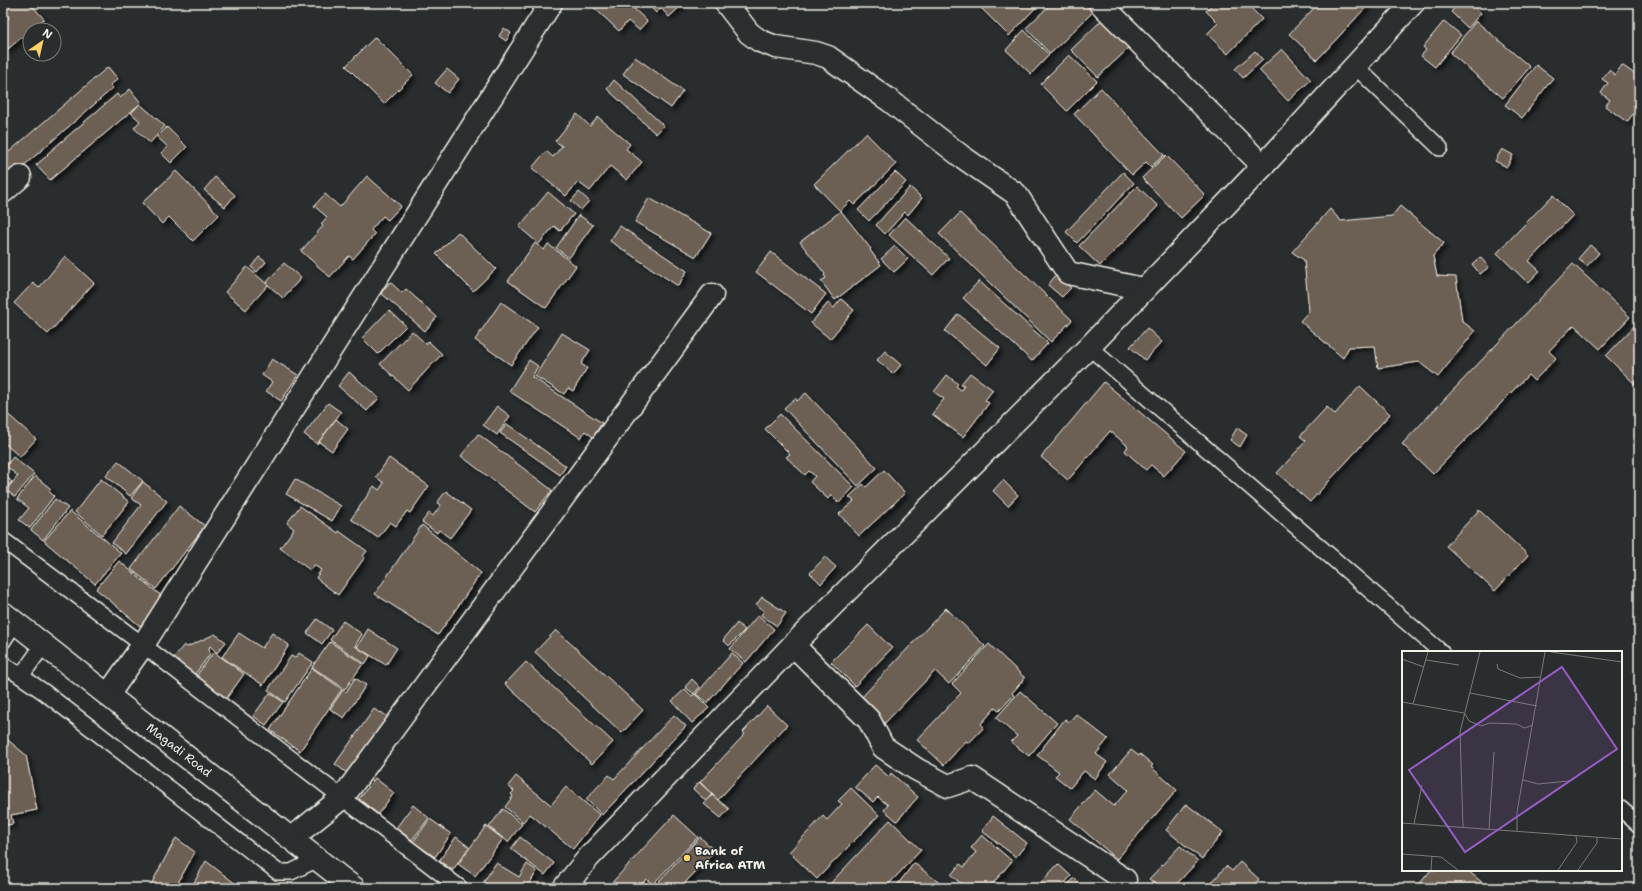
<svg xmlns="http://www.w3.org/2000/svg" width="1642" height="891" font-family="'Shantell Sans',sans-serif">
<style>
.building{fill:#6c5f52;stroke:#f4f1e8;filter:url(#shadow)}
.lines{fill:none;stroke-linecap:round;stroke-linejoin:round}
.service-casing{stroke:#f4f1e8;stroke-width:18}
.minor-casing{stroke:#f4f1e8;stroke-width:25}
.trunk-casing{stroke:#f4f1e8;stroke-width:25}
.service{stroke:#2a2d2e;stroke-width:15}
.minor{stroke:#2a2d2e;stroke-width:22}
.trunk{stroke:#2a2d2e;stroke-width:22}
.poi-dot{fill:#ffd166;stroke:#2a2d2e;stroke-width:1.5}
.labels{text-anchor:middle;stroke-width:3;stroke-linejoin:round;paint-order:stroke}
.street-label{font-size:12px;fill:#f4f1e8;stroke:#2a2d2e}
.poi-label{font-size:12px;font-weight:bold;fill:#f4f1e8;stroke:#2a2d2e;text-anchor:start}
.inset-road{fill:none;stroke:#7b7b78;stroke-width:1}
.view{fill:#995dc9;fill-opacity:0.15;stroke:#995dc9;stroke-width:2}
.inset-edge{fill:none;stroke:#f4f1e8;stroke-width:2}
</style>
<defs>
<filter id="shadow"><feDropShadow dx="3.5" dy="3.5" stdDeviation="2" flood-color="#0009"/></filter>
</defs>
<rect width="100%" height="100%" fill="#2a2d2e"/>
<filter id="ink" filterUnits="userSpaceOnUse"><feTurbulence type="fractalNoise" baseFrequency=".025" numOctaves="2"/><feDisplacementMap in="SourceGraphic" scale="8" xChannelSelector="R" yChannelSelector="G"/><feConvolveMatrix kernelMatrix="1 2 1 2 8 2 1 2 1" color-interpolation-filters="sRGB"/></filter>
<g filter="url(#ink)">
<g class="building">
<path d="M3,3H30L44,19L3,53V23L9,18L3,11Z"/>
<path d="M516,3H530L525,10Z"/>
<path d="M589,3H628L647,21L639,30L628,21L619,31Z"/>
<path d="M647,3H684L669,17L661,8L656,13Z"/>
<path d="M979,3H1040L1009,36L978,5Z"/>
<path d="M1052,3H1086L1094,11L1050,54L1026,28Z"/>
<path d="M1213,3H1246L1262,19L1228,54L1207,34L1218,23L1206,11Z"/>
<path d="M1319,3H1370L1317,60L1289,34Z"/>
<path d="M1458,3H1470L1481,13L1468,28L1451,12Z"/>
<path d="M1104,18L1131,46L1098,77L1071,50Z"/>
<path d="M1444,21L1461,35L1435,67L1421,56L1426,50L1423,47Z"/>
<path d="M1476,21L1530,67L1503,98L1450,53Z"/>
<path d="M504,28L511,33L506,41L499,36Z"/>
<path d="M1024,30L1049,55L1031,74L1006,50Z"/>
<path d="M375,37L413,75L384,104L346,66Z"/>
<path d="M1282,49L1311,80L1288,101L1259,70Z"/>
<path d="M1255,51L1263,60L1243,78L1235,69Z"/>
<path d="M1069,55L1097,81L1067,111L1040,84Z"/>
<path d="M635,57L683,91L671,108L623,74Z"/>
<path d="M1536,65L1553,78L1522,118L1505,105Z"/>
<path d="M1622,65L1636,75L1639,71V106L1627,122L1605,106L1610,100L1601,93L1608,83L1602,79L1609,70L1615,75Z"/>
<path d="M108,67L118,79L110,85L113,88L12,176L3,166V157Z"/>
<path d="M447,69L459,79L448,93L435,83Z"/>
<path d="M614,80L664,126L656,134L607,89Z"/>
<path d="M1101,88L1164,155L1151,167L1146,162L1132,175L1074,114Z"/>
<path d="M130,89L141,103L50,180L36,165L48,155L47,154L117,94L120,98Z"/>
<path d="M140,104L165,126L150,143L134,128L140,121L131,113Z"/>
<path d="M577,114L590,126L598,117L630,144L626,149L642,162L627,180L610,166L590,191L578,182L566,196L532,168L546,151L553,157L562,146L555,141Z"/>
<path d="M167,127L187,147L171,163L161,153L168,147L157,137Z"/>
<path d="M866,133L896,164L854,205L850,201L840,211L814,184Z"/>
<path d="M1502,149L1513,155L1507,167L1495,161Z"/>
<path d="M1166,155L1205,195L1181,218L1142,178Z"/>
<path d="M176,171L219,215L193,241L169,217L162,224L142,203Z"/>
<path d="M895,172L906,182L869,221L858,210Z"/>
<path d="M1123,172L1134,183L1077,243L1066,232Z"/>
<path d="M367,176L401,206L388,220L383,216L371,230L375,234L353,259L349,256L330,277L301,251L323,226L321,224L327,217L314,206L325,194L340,207Z"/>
<path d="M215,177L235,195L225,207L204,190Z"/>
<path d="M1137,186L1158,206L1100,266L1079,246Z"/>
<path d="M910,187L922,198L908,215L905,212L885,234L876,225Z"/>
<path d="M548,192L574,214L560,231L554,226L539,244L519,227Z"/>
<path d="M579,192L589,201L581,210L571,201Z"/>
<path d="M1553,195L1573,215L1529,261L1540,271L1528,283L1497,253Z"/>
<path d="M649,198L711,233L696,257L635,222Z"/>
<path d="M1400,206L1444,243L1433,256L1437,276L1456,277L1462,321L1475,331L1438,377L1419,362L1378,368L1375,346L1349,347L1343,358L1300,321L1309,311L1304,260L1292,252L1330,209L1341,221L1392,216Z"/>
<path d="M841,211L871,249L870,250L881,265L835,300L821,281L826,278L824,275L825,274L800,242Z"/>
<path d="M960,213L1072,320L1051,342L939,234Z"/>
<path d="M579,215L593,225L569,258L556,248Z"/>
<path d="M905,217L949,258L933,275L889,235Z"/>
<path d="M620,226L687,271L678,286L610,241Z"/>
<path d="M458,232L496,269L473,291L436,254Z"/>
<path d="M535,243L544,250L548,244L576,266L546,308L508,281Z"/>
<path d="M1590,245L1599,253L1587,266L1578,259Z"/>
<path d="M895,246L908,259L894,272L881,259Z"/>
<path d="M771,252L826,294L811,314L756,272Z"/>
<path d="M65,256L94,283L48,334L14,303L33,283L39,288Z"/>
<path d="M259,257L266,262L257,272L251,267Z"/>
<path d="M1480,257L1489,267L1480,274L1472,264Z"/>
<path d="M284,263L301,278L283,298L266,283Z"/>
<path d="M1573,264L1630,317L1600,349L1574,325L1549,351L1556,358L1534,381L1528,375L1433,474L1402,444Z"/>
<path d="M247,267L268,285L246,310L225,292Z"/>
<path d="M1056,275L1071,288L1062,297L1048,285Z"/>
<path d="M979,281L1048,343L1032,361L963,298Z"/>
<path d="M390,282L402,293L406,289L437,317L425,331L381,293Z"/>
<path d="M841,299L854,310L830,339L811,323L828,303L834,308Z"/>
<path d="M501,302L538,327L511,365L475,340Z"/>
<path d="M389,310L406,326L378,354L362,338Z"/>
<path d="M958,314L1000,348L987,365L945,331Z"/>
<path d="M1639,321V388L1606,356Z"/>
<path d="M1147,328L1162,342L1145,360L1130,347Z"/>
<path d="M412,331L426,344L428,341L442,354L408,390L380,364Z"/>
<path d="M562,333L590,350L581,364L587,368L573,391L568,388L564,394L535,376Z"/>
<path d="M885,351L901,365L893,374L877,360Z"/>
<path d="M272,359L298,375L281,401L266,391L272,382L262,375Z"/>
<path d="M529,360L538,366L532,377L602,423L593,437L585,431L581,438L509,391Z"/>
<path d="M349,372L379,398L367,411L338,386Z"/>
<path d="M970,373L993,390L985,400L989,403L963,437L932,414L944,399L934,392L947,375L958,384L956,386L961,390L964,385L961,384Z"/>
<path d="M1104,382L1186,451L1164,476L1151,465L1146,470L1125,451L1128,446L1110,431L1068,480L1041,457Z"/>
<path d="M1360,386L1390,414L1310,502L1277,473L1306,441L1300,436L1327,407L1335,414Z"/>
<path d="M806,393L877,468L858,486L784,408L795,398L797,401Z"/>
<path d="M328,403L341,412L317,444L304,434Z"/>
<path d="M497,406L510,416L497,435L483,425Z"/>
<path d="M3,410L36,439L20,457L3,442Z"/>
<path d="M780,414L854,487L839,503L831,495L828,499L810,482L815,476L809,471L805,475L786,457L790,454L765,429Z"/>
<path d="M336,419L348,429L332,451L319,442Z"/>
<path d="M507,424L566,466L560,475L500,433Z"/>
<path d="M1237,428L1247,435L1240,447L1230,440Z"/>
<path d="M478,434L552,490L535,512L461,456Z"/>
<path d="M13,457L34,474L15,497L6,490L18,476L6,466Z"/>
<path d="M389,458L429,486L410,513L407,511L396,526L390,522L378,538L351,519L374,486L379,490L384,483L376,477Z"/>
<path d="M118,461L143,481L130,496L106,476Z"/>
<path d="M884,470L905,493L859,536L839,514L854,501L849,497L863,484L866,487Z"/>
<path d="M3,473L12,482L3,490Z"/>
<path d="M35,476L51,489L49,491L54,496L30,528L19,520L29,508L17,499Z"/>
<path d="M101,479L129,502L102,535L75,512Z"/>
<path d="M295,479L341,506L332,521L286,494Z"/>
<path d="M1003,480L1018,495L1008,506L993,491Z"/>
<path d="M143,482L167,501L126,554L112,543L141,505L131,498Z"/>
<path d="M446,491L471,510L450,538L439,530L437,533L422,522L429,513L433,516L441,505L437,503Z"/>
<path d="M55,499L68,508L43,540L31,530Z"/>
<path d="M179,506L205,526L156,589L131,569Z"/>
<path d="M300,506L338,533L339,531L367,551L363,556L365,557L338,595L316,578L321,570L314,565L310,570L280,548L294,529L287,523Z"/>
<path d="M1479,510L1528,555L1495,591L1446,546Z"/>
<path d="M70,511L121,553L95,584L44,541Z"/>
<path d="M422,525L481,573L438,635L375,594Z"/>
<path d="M825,557L836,567L821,584L810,573Z"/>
<path d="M119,561L164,598L140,626L96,589Z"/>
<path d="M762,597L786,613L777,626L761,615L764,611L756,605Z"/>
<path d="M946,608L985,646L949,684L935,671L885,723L860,699Z"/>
<path d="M758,615L774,629L746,662L730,649Z"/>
<path d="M317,619L332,630L322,644L307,633Z"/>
<path d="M343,621L362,634L355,646L370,656L365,664L330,640Z"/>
<path d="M737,623L745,630L729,646L723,640Z"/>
<path d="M868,625L892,648L855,686L831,662Z"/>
<path d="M368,629L397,648L386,665L357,647Z"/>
<path d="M556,630L643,710L622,733L535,652Z"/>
<path d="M239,633L262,648L272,633L289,645L263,685L222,657Z"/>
<path d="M215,634L226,642L217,653L210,646L209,649L210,654L192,678L171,661L184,645L187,647Z"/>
<path d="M330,642L363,664L345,689L312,667Z"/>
<path d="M989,644L1025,678L1012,693L1014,695L999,711L995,708L981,724L984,727L969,743L966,741L944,765L917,740L961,693L952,684Z"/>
<path d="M214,652L244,674L226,699L196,676Z"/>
<path d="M299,653L313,662L285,702L268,690L291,656L295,658Z"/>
<path d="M732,653L743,663L707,703L696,694Z"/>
<path d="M526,662L613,742L592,764L505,684Z"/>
<path d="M312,668L342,689L300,751L270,730Z"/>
<path d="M355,678L366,685L344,718L330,709L343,690L346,692Z"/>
<path d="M692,679L700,687L694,694L685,687Z"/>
<path d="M685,689L692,696L695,694L709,708L692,723L672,701Z"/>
<path d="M1020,691L1057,723L1029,756L1011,742L1017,736L996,718Z"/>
<path d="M270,693L283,702L266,725L253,716Z"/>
<path d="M767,706L787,725L718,800L700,782L745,734L743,732Z"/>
<path d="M374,709L380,713L381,712L392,720L352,777L335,764Z"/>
<path d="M1076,714L1108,739L1096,754L1107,762L1095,779L1084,771L1070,788L1055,776L1059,772L1037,755L1065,719L1069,722Z"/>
<path d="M674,715L686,726L602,815L586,799L609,775L614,779Z"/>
<path d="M3,736L26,755L37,810L11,815L13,824L3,826Z"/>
<path d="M1131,750L1139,756L1140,754L1153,765L1151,767L1177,790L1117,859L1070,819L1095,790L1114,806L1128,790L1110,774Z"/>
<path d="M875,765L889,777L891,773L918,797L897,821L884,810L888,805L878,797L873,802L855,787Z"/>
<path d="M516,776L551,805L566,787L600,815L573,849L530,814L523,822L505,807L513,796L511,794L514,791L508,786Z"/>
<path d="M375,778L394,793L378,814L359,799Z"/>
<path d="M699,782L712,794L706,801L693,789Z"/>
<path d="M851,788L879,815L817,879L789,852L823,816L827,820L842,804L838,801Z"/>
<path d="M712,795L729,809L721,818L704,804Z"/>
<path d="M1186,804L1223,832L1202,859L1166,830Z"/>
<path d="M413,805L429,818L412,840L396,828Z"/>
<path d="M503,809L522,824L508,842L489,827Z"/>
<path d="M674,815L698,837L653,884L646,879L639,888H607Z"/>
<path d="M993,816L1027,843L1016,857L982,831Z"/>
<path d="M430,819L451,834L435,857L413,842Z"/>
<path d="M890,820L921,850L885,888H826Z"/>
<path d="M486,826L503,839L475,876L458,864Z"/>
<path d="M982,835L1012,861L989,888H966L951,875L960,864L964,867L976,852L971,848Z"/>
<path d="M456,837L469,847L453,870L439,861Z"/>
<path d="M520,837L554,863L545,875L511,849Z"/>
<path d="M700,837L715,851L680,888H666L659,881Z"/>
<path d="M176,838L195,852L175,888H149Z"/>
<path d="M1180,846L1198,861L1173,888H1160L1149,879Z"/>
<path d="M206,861L241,888H191Z"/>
<path d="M1240,862L1259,879L1252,888H1207L1226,866L1232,871Z"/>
<path d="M496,863L519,877L527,864L537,871L527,888H490L483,883Z"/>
<path d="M914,863L942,885L939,888H895Z"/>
<path d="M1058,864L1071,876L1060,888H1036Z"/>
<path d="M1431,870H1467L1489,888H1416Z"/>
<path d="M1074,878L1084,888H1065Z"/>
</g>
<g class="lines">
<g class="service-casing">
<g id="service">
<path d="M1355,66L1440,148"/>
<path d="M1089,347L1441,652"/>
<path d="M3,540L143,645L460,888"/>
<path d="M3,641L15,622"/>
<path d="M3,664L44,692L278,872H291L318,859"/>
<path d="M21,676L44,644"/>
<path d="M1621,809L1639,825"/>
</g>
</g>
<g class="minor-casing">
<g id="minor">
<path d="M726,3L749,33L760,41L776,47L816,53L828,57L889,100L961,156L1016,194L1068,273L1143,289"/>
<path d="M1100,3L1263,166"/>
<path d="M3,192L20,177"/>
<path d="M793,645L869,720L883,747L916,769L948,786L972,778L1125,880"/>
<path d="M108,695L143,645L551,3"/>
<path d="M292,838L343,797L712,295"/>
<path d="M564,888L589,857L793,645L1089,347L1263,166L1413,3"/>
</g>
</g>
<g class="trunk-casing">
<path id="trunk" d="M3,613L354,888"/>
</g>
<use href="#service" class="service"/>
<use href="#minor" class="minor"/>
<use href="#trunk" class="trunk"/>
</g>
</g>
<circle class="poi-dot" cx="687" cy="858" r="4"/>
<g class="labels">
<g class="street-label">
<text transform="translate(179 750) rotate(38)" y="4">Magadi Road</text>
</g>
<g class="poi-label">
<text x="695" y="855">Bank of<tspan x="695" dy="14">Africa ATM</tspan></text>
</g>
</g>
<g transform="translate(1402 651)">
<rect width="220" height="220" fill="#2a2d2e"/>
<path class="inset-road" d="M149,1L220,11M0,8L22,16M24,9L57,14M95,13L96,18L118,27L139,26M68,42L135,55M0,51L62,62M11,53L26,1M63,63L67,70L79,75L88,72L114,73L123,77L131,74M121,129L136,133L167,130M0,172L220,188M12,173L20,134M61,176L58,81L78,1M87,178L92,101M115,180V161L143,1M0,203L39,206L56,219M29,219L30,205M156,219L175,191L174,185M176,219L195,192V186"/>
<path class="view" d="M160,16L215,98L63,201L7,119Z"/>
<rect width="220" height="220" class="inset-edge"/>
</g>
<rect width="1642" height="891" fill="none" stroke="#2a2d2e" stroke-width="16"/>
<rect x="8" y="8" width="1626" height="875" fill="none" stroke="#f4f1e8" stroke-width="1.5" filter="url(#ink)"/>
<g transform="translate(42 42) rotate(34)"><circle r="19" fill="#2a2d2e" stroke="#7b7b78"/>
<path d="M0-3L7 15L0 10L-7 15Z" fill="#ffd166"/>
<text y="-6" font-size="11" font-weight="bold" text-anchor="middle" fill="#f4f1e8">N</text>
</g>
</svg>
